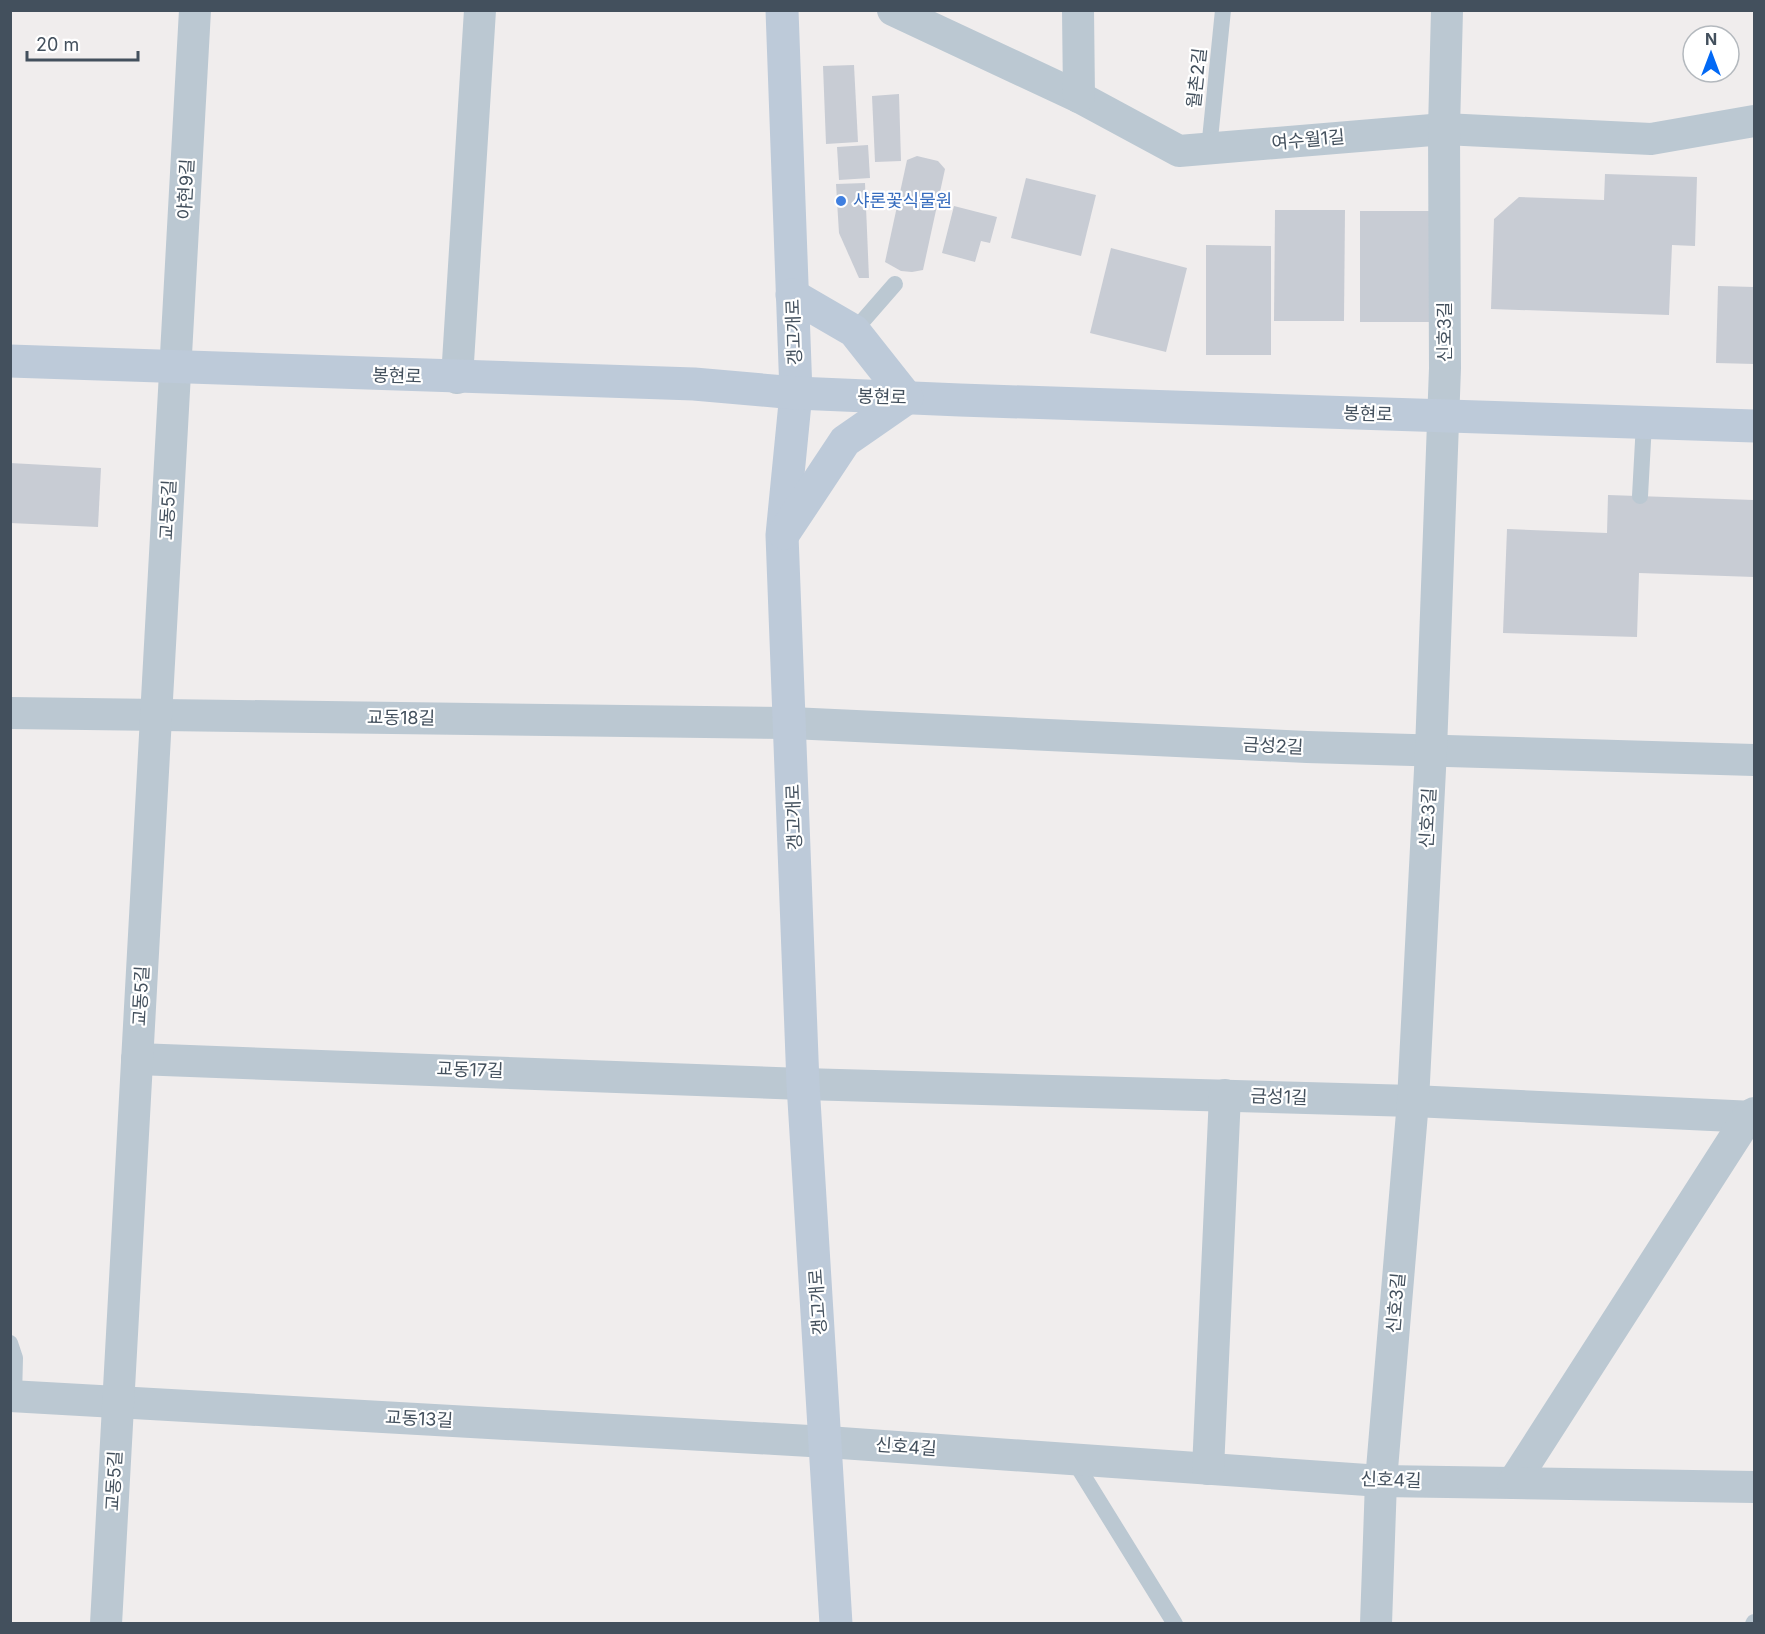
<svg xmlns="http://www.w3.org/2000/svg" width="1765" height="1634" font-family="Inter,'Noto Sans KR',sans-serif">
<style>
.building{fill:#c8ccd4}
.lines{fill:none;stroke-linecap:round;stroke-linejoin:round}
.lane{stroke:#bbc8d2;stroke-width:16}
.street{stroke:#bbc8d2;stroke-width:32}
.secondary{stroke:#bdcad9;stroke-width:33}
.shop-dot{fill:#3f7fe0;stroke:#fff;stroke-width:2}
.labels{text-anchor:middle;stroke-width:4.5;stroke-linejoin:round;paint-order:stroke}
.street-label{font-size:18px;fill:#43505d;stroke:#fff}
.shop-label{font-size:18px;fill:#366cbe;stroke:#fff;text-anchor:start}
</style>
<rect width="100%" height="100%" fill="#f0eded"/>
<g class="building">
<path d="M854,65L858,142L826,144L823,66Z"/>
<path d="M899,94L901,161L875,162L872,96Z"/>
<path d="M868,145L870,178L839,180L837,147Z"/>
<path d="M917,156L938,161L945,169L923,270L912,272L901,271L885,262L907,160Z"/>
<path d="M1605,174L1697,177L1695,246L1672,245L1669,315L1491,309L1494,219L1519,197L1604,200Z"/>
<path d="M1026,178L1096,195L1081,256L1011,238Z"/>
<path d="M865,183L869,278H859L839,233L836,184Z"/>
<path d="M954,206L997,217L990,243L981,241L975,262L942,253Z"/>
<path d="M1275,210H1345L1344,321H1274Z"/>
<rect x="1360" y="211" width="70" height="111"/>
<path d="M1206,245L1271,246V355H1206Z"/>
<path d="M1111,248L1187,268L1166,352L1090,333Z"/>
<path d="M1718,286L1754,287V364L1716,363Z"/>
<path d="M10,463L101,468L98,527L10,523Z"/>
<path d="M1608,495L1754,500V577L1639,573L1637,637L1503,633L1507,529L1607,533Z"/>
</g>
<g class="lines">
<g class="lane">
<path d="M1209,149L1223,10"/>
<path d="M854,331L895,284"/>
<path d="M1640,496L1644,423"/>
<path d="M10,1343L15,1358L14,1396"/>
<path d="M1073,1459L1175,1624"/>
<path d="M1753,1624L1754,1622"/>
</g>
<g class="street">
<path d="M893,10L1079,97L1179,151L1444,129L1651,139L1754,121"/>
<path d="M1078,10L1079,97"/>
<path d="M457,378L480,10"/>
<path d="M10,713L791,723L1307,747L1754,760"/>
<path d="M137,1059L803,1084L1413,1101L1754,1117"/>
<path d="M10,1396L827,1442L1381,1481L1513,1483L1748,1117L1754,1113"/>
<path d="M1208,1469L1225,1095"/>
<path d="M1513,1483L1754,1487"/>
<path d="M106,1624L195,10"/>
<path d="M1376,1624L1381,1481L1413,1101L1431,750L1445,368L1444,129L1447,10"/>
</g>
<g class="secondary">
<path d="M782,10L796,393L782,535L803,1084L836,1624"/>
<path d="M10,361L694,384L796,393L960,400L1754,426"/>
<path d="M784,533L845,441L907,398L854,331L792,295"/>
</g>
</g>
<circle class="shop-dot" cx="841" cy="201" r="6"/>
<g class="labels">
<g class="street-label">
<text transform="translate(1197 78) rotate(-84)" y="6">월촌2길</text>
<text transform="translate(1308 140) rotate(-5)" y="6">여수월1길</text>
<text transform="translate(186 189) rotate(-87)" y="6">야현9길</text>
<text transform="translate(794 332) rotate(-92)" y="6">갱고개로</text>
<text transform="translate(1445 332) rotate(-90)" y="6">신호3길</text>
<text transform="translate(397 376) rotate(2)" y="6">봉현로</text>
<text transform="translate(882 397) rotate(2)" y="6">봉현로</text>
<text transform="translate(1368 414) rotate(2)" y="6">봉현로</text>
<text transform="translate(168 510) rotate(-87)" y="6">교동5길</text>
<text transform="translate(401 718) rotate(1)" y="6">교동18길</text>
<text transform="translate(1273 746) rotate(3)" y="6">금성2길</text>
<text transform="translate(794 817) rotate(-92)" y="6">갱고개로</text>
<text transform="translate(1428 818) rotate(-87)" y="6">신호3길</text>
<text transform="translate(141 996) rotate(-87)" y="6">교동5길</text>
<text transform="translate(470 1070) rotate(2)" y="6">교동17길</text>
<text transform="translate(1279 1097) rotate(2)" y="6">금성1길</text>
<text transform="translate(818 1302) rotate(-94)" y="6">갱고개로</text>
<text transform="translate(1396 1303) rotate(-85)" y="6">신호3길</text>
<text transform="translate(419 1419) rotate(3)" y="6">교동13길</text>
<text transform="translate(906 1447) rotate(4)" y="6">신호4길</text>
<text transform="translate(1391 1480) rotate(2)" y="6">신호4길</text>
<text transform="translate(114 1481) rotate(-87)" y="6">교동5길</text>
</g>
<g class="shop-label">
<text x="853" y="207">샤론꽃식물원</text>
</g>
</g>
<rect width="1765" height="1634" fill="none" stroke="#43505d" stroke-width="24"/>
<g transform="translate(1711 54)"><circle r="28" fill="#ffffff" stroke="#b4b9be" stroke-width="1.5"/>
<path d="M0-4.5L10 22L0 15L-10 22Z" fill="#0269f5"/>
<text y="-9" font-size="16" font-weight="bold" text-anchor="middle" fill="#43505d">N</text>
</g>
<path d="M27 51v9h111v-9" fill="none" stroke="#43505d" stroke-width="3"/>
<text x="36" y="51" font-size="18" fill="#43505d" stroke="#ffffff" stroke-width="4.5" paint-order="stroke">20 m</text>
</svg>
